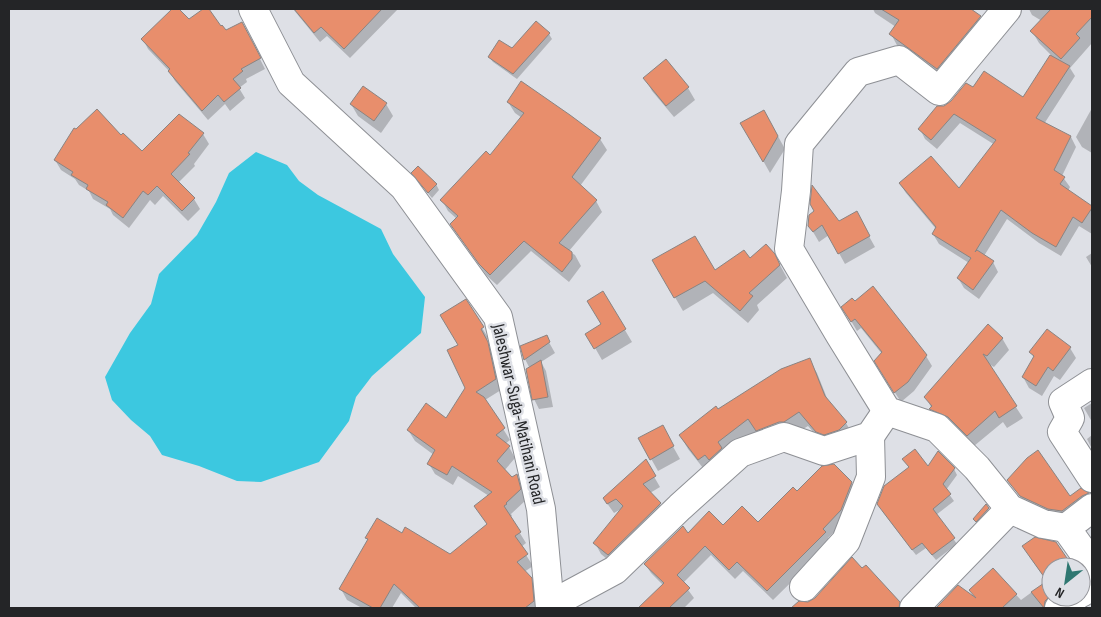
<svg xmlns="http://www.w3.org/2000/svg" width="1101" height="617" font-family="'Sofia Sans Condensed',sans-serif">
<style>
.water{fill:#3cc8e0}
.shadow{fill:#0003}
.building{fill:#e88e6c;stroke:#8a8482}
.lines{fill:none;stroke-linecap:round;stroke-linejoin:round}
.minor-casing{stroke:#8e9095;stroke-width:30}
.major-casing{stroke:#8e9095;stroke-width:30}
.minor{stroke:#fff;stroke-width:28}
.major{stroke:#fff;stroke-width:28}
.labels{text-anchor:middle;stroke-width:5;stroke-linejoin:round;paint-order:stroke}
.street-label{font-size:18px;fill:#242527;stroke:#dee0e6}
</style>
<rect width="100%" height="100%" fill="#dee0e6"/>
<path class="water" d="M256,152L287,165L299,181L318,195L381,229L393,254L425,297L421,333L372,376L356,397L349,421L319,462L261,482L237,481L199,466L162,455L150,436L131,420L112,400L105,377L130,333L151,304L159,274L197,235L216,202L229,173Z"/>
<g class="shadow">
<path d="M174,9H177L188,20L208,9L220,28L226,31L247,33L265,69L246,79L247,82L239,88L245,98L230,111L225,104L208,120L175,81L169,71L148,49L143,39Z"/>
<path d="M293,9H398L350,58L327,36L320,42Z"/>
<path d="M873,9H958L968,16L980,17L988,32L945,83L899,49L891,34L896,27L875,13Z"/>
<path d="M1029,9H1092V43L1070,68L1075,76L1044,124L1071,137L1076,147L1062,176L1070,187L1068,191L1092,207V234L1079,226L1061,256L1039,243L1007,219L984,256L993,262L998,272L979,299L964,288L958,278L969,263L939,244L933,234L936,229L906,193L900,184L959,190L995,145L960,123L937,149L925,139L920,129L945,107L974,89L1024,99L1051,55L1039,43L1032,31L1042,21L1032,15Z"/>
<path d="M549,34L552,39L517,79L493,62L489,57L512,50Z"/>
<path d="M645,78L688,88L695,100L674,117L652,91Z"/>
<path d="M508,102L570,116L600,139L607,150L580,186L596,201L602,212L569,251L575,255L581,266L569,282L531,251L497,285L487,276L458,235L451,224L457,219L448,211L442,200L490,156L522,118L515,113Z"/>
<path d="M351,104H386L393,116L381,133L358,116Z"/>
<path d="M1092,108V153L1082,147L1076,137Z"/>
<path d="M764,111L785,149L770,173L742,123Z"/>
<path d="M203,134L209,144L194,164L195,166L178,183L194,199L200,209L188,221L163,196L155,205L150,200L129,228L113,215L110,209L93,199L89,191L79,185L75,179L61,170L55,160L121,137L142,152Z"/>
<path d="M416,179L436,184L439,190L432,198Z"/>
<path d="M856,213L875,247L845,264L829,235L819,242L809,225L839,223Z"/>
<path d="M1092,253V267L1086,257Z"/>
<path d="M774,254L787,278L757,305L759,310L748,323L713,293L683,311L654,261L714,272L750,260Z"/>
<path d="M603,293L632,342L602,360L594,346L602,325Z"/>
<path d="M465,301L489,339L486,340L493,354L501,390L485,400L510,440L505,444L509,447L515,458L504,471L512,479L517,475L523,486L526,500L511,514L512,516L510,517L526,543L521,547L533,566L524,572L537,590L539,608H416L401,593L392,608H362L347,600L341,589L368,541L366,538L402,535L450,555L488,525L475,507L489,496L458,476L453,485L435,474L429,464L434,455L415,441L408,430L446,420L466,388L460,346Z"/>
<path d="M843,307L926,356L932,366L914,391L901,402L881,371L882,354L861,328L857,331Z"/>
<path d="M546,337L555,353L541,362L546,371L553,407L539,409L534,399L530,369L525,359Z"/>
<path d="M1002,338L1009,350L994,367L987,363L1023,418L1007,428L1003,422L974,446L937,420L926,397Z"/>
<path d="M1070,348L1076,358L1060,380L1054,376L1042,396L1029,388L1023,377L1034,358L1031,352Z"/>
<path d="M809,360L817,373L829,403L846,423L854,437L825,445L808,426L792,436L707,473L688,449L680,435L718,411Z"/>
<path d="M1092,403V422L1084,408Z"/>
<path d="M662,427L680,459L658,471L640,439Z"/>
<path d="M1092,435V449L1087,439Z"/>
<path d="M645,461L660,487L650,493L660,504L666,514L614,565L601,554L595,543L623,508L614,513L604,499Z"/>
<path d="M907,465L954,469L957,475L946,490L954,501L936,515L957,544L936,560L926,548L916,555L882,511L910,468Z"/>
<path d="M1008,480L1069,498L1081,490L1088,494L1092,501L1054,517L1026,505Z"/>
<path d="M851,483L857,492L846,520L828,538L831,543L773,600L743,571L735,579L711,555L683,583L694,598L684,608H650L646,602L663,585L651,573L645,564L688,534L723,527L758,524L797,492Z"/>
<path d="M988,509L992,515L978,525L974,519Z"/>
<path d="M1029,556L1072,567H1051V597L1053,608H1002L987,590L993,570L1021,600L1047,581Z"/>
<path d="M899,602L903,608H793L799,603Z"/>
</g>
<g class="building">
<path d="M172,9H179L189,19L203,9H209L221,26L222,25L226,30L242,22L261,58L241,69L243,71L233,79L241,88L224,102L218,95L202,111L168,71L170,69L141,39Z"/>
<path d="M294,9H382L344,49L321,27L314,33Z"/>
<path d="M881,9H971L981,16L937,69L889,34L899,20Z"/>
<path d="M1051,9H1092V17L1076,34L1080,38L1061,59L1030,31Z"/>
<path d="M536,21L550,33L513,74L488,57L499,40L512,48Z"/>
<path d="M1050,55L1070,66L1036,118L1071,136L1054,170L1065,177L1060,184L1092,206V208L1082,223L1073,217L1056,247L1032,233L1001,210L975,252L977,250L994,261L973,290L957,278L971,258L932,234L936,227L899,183L931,156L959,188L996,140L954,114L931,140L918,129L937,106H944L951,101L966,83L973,87L984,71L1023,97Z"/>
<path d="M666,59L689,87L666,106L643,78Z"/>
<path d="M521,81L570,115L601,138L572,177L597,200L559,243L572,252V259L562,272L524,241L490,275L479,264L450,224L458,216L440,200L486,151L490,155L524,113L507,102Z"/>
<path d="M363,86L387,103L374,121L350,104Z"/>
<path d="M97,109L121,135L123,133L142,151L179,114L204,133L188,153L190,154L171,174L195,198L182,211L157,186L148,195L143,191L123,218L106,205L108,202L86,189L88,185L71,175L73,172L54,160L74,128L76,129Z"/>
<path d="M764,110L778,136L763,162L740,123Z"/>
<path d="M418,166L437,184L428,193L411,173Z"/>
<path d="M812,185L839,221L857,211L870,236L838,254L822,225L813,232L808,226L809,215L814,211L810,204Z"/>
<path d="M695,236L715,270L744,250L750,258L766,244L775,254L780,265L749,293L753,296L740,311L705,281L674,298L652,260Z"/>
<path d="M873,286L927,355L908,382L894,393L874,361L882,352L855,319L851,322L841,307L852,298L855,301Z"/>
<path d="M603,291L626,329L594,349L585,334L601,324L587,301Z"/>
<path d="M466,299L484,327L481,329L488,342L496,379L476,392L484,397L505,428L496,435L510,446L497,461L512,477L517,474L521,489L506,503L507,504L504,506L521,532L515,536L528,554L517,562L532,578L534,601L525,608H420L394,584L380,608H373L339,589L368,539L365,538L377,518L402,533L405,527L450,554L487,524L474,506L492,492L452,466L447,475L427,464L435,450L407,430L426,403L446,418L465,388L447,350L458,345L440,315Z"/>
<path d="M988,324L1003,338L987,356L983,354L1017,406L999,418L995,411L967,436L948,417L929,409L932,406L924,397Z"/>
<path d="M1047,329L1071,347L1053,371L1048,367L1036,386L1022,377L1034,356L1029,352Z"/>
<path d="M547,335L550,342L524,360L520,346Z"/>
<path d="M810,358L825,396L847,422L839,430L824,435L816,432L799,412L784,422H779L756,431L748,419L718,442L722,448L709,460L705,455L698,460L679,435L716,406L718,409L781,369Z"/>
<path d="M541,360L548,397L532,400L526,369Z"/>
<path d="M663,425L674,446L650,460L638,438Z"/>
<path d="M915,449L928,466L938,451L955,468L943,484L951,494L933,509L955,538L932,555L922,543L912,550L877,504L884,486L909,467L902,459Z"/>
<path d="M1038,450L1070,496L1081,488L1089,493L1082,496L1062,511L1048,509L1020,496L1007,480L1027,458Z"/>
<path d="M646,459L656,476L643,484L661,503L608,555L593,543L623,506L616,499L607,504L603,498Z"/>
<path d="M834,464L852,482L841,510L823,529L826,532L767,591L737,562L729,570L705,546L677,575L690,588L669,608H638L664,583L644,564L683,526L688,533L709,511L723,525L742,506L758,522L793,487L797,491L822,466Z"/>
<path d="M986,504L989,508L976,522L973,519Z"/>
<path d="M1035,537L1056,542L1071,564L1072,567H1051V595L1045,601L1044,608L1031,592L1047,581L1022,546Z"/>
<path d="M852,557L862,568L866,565L900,602L899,608H791L799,601L808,602L815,598Z"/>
<path d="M993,568L1017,594L1002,608H936L958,585L976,598L969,590Z"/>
</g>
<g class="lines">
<g class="minor-casing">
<g id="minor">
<path d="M1007,9L939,91L899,60L858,72L799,144L796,191L789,249L840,335L887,411L937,428L977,468L1010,509L1043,524L1066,528"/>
<path d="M1092,383L1063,402L1070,418L1062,432L1092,478"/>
<path d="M804,587L846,541L871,477L870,436"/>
<path d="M1081,593L1090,587L1086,556L1066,528L1092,508"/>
<path d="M550,605L615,570L680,507L740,453L784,437L824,451L870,436L887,411"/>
<path d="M914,608L1010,509"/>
<path d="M1059,608L1075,597"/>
</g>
</g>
<g class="major-casing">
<path id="major" d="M253,9L291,83L404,187L498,317L541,509L550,608"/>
</g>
<use href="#minor" class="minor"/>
<use href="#major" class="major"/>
</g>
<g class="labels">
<g class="street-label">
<text transform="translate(519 414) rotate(77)" y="6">Jaleshwar-Suga-Matihani Road</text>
</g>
</g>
<rect width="1101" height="617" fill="none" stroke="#242527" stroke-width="20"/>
<g transform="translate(1066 582) rotate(210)"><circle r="24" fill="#dee0e6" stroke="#94959a"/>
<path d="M0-4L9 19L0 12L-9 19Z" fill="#2f7771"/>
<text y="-8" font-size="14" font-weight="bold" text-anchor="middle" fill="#242527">N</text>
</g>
</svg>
